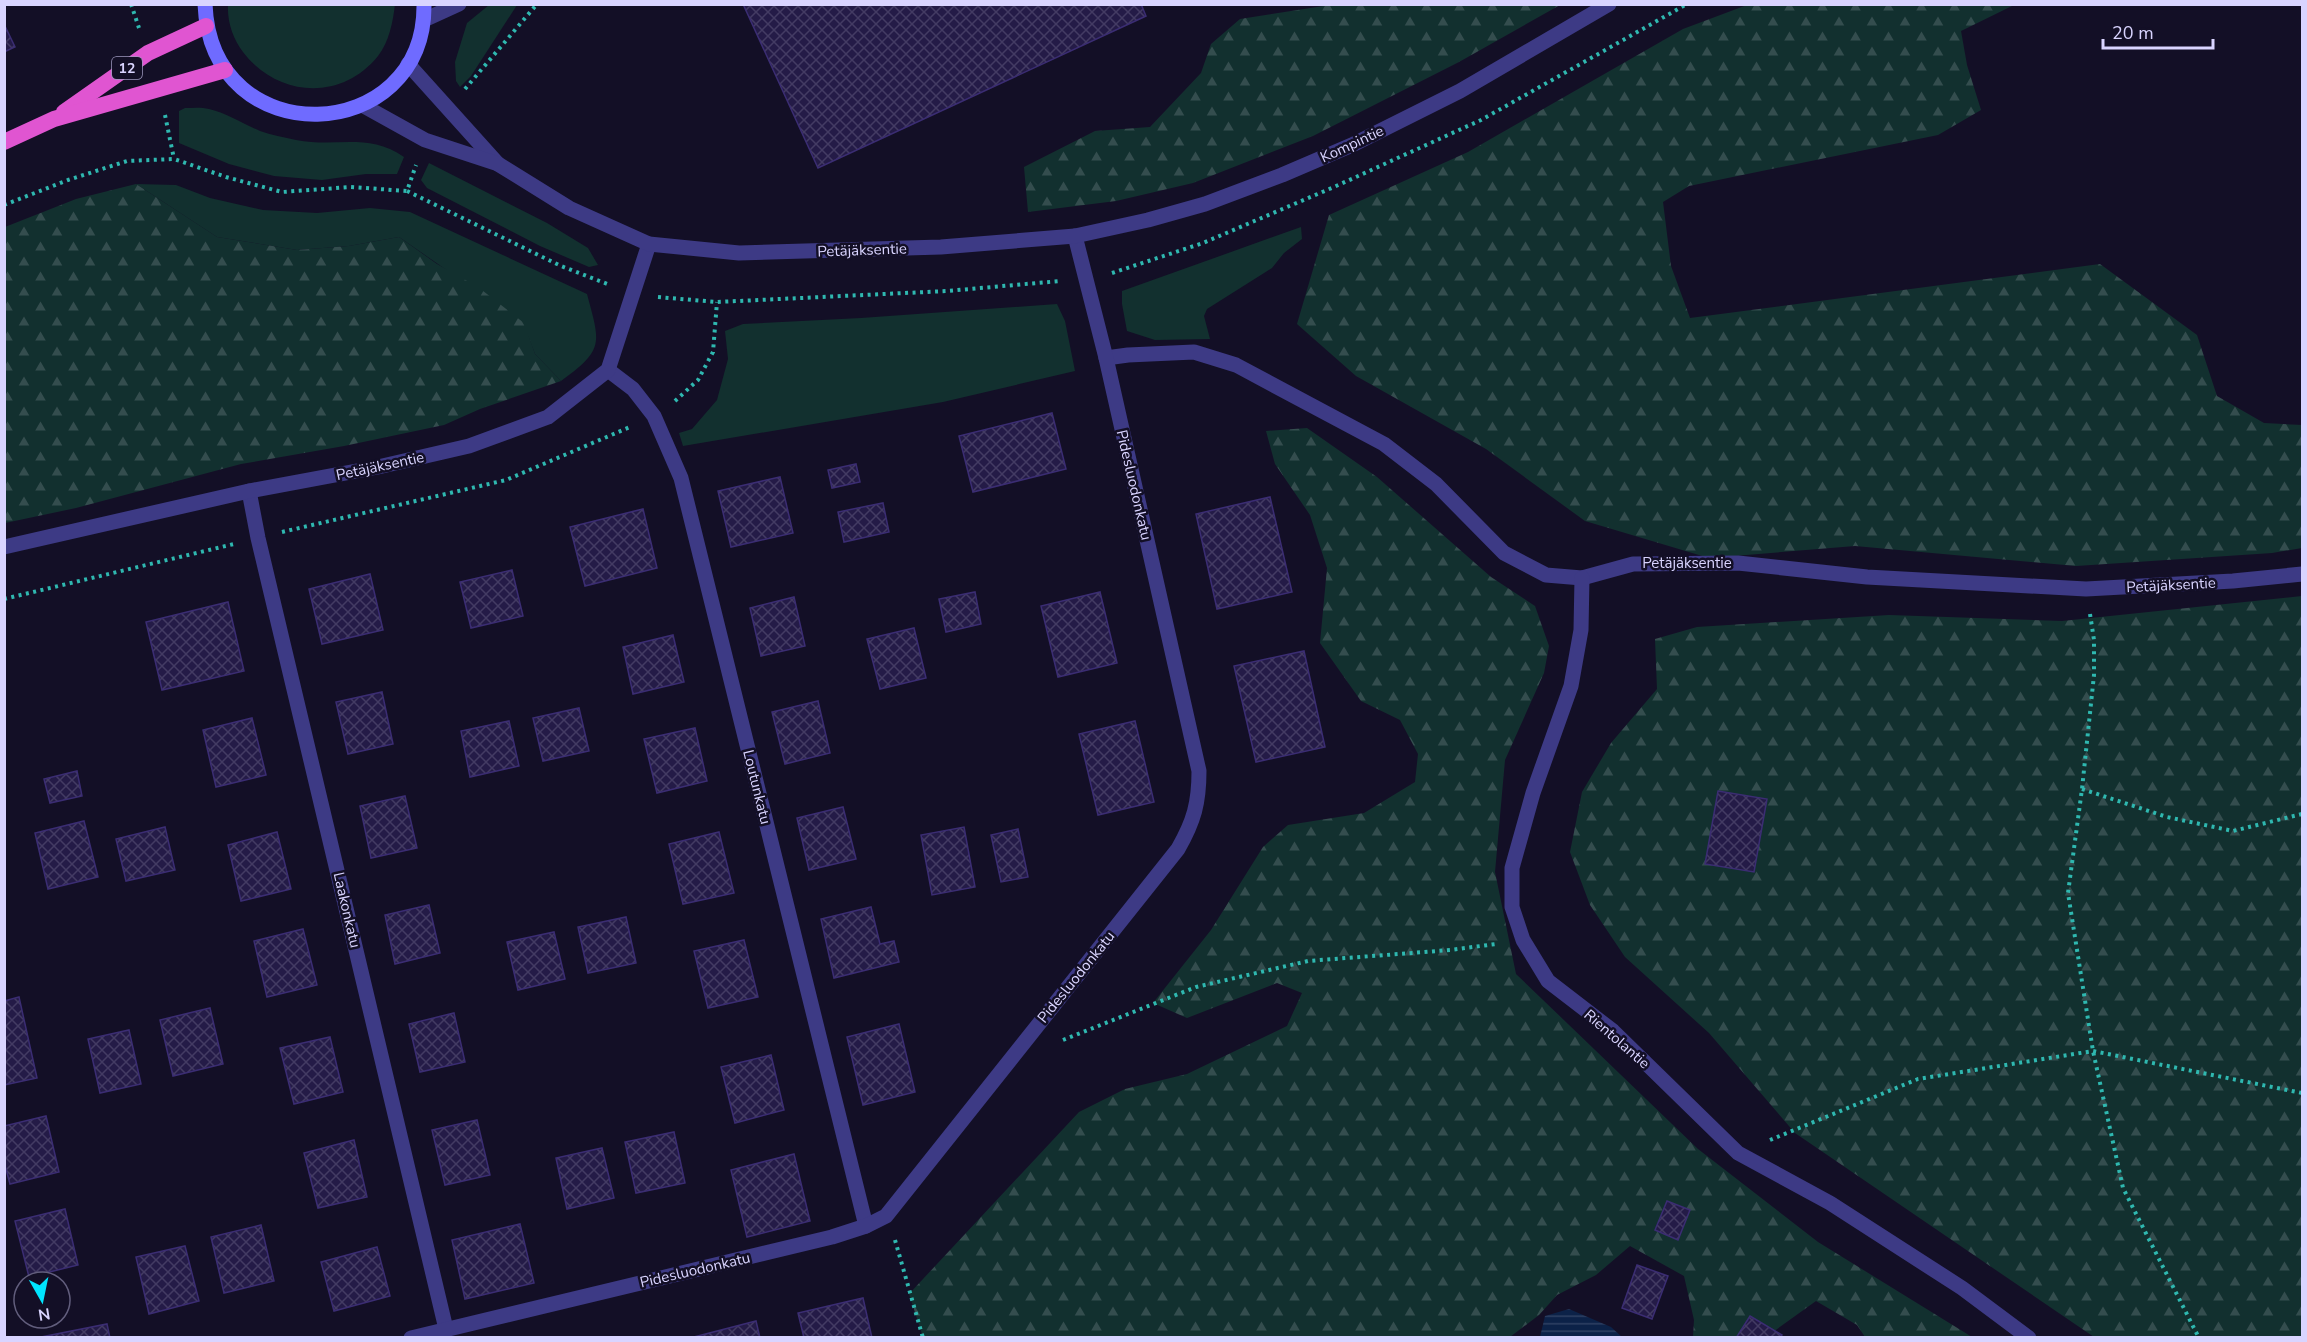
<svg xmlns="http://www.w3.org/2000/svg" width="2307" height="1342" font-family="'Nunito Sans',sans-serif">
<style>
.green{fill:#12302f}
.forest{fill:url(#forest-firs)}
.water{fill:url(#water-rules)}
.building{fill:url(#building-cross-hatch);stroke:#3b2d73;stroke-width:1.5}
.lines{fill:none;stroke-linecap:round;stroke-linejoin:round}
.path{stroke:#2fb8b0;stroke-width:4;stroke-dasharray:3 4.5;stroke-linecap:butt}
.minor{stroke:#3d3a85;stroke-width:15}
.tertiary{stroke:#3d3a85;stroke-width:15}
.secondary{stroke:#6f6bff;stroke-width:15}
.trunk{stroke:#e055d1;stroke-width:16}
.labels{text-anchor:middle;stroke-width:5;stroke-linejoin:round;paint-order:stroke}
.shield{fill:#130f26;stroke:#9e99be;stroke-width:1.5}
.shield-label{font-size:14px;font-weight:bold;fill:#d9d4ff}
.street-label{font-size:15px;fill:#d9d4ff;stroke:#130f26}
</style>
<defs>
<pattern id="forest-firs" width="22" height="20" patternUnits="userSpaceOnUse" patternTransform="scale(1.5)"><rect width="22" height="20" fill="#12302f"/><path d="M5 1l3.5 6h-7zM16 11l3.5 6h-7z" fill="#344d4e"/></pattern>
<pattern id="water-rules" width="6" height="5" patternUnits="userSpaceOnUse" patternTransform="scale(1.5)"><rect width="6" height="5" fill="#0c2248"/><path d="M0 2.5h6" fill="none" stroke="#2f4163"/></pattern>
<pattern id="building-cross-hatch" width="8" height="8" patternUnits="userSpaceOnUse" patternTransform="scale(1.5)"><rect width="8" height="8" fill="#241b47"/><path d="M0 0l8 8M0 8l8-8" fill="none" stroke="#433b63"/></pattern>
</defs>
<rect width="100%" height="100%" fill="#130f26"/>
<g class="green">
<path d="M395,4C393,22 389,42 378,56C341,102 277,97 243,52C233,39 227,21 228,5Z"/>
<path d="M489,5H517L471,76L460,87L456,81L455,62L467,23Z"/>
<path d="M185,108C193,108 201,107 209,109C227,113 243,124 260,131C271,135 284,137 296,140C337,148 367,132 404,157L397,174H366L322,180L274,176L229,164L179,143V111Z"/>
<path d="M429,163L547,223L588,248L598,265L589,267L540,246L427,188L421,180Z"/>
<path d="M136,184L176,185L210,198L263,210L317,213L370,208L410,212L587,294C600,343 605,349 561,381L535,354L523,323L399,237L349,246L297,250L217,237Z"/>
<path d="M1301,227L1302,239L1284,253L1272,268L1207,309L1204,316L1210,339L1155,340L1127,331L1122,304V291Z"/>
<path d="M1057,304L1065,321L1075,371L943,402L683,446L679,433L692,429L717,400L728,359L725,331L743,324L861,318Z"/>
</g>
<g class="forest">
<path d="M1330,5H1560L1459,62L1313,136L1193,183L1116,201L1028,212L1024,167L1095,131L1150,127L1201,73L1211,44L1240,19Z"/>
<path d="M1747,5H2014L1961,31L1967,65L1981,110L1938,135L1689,186L1663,202L1671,266L1690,318L2100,264L2197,335L2217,396L2264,423L2302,425V548L2272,553L2076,566L1855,546L1709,558L1585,521L1486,449L1356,376L1297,324L1329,215L1468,152L1683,29Z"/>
<path d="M136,184L217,237L297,250L349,246L399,237L437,264L478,287L524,323L535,354L561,381L480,409L444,425L344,446L241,464L76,508L5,523V227L76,199Z"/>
<path d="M1307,428L1377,477L1491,577L1535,606L1549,646L1544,673L1505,760L1495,872L1516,974L1698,1149L1818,1242L1972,1337H1865L1857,1325L1816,1301L1766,1337H1693L1694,1320L1684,1276L1630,1246L1596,1275L1557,1295L1539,1315L1510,1337H923L909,1294L1079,1112L1125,1089L1187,1074L1287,1026L1302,993L1277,983L1187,1018L1153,1003L1211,930L1263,847L1288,825L1364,813L1415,782L1418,754L1400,720L1361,701L1320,643L1327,568L1310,515L1275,464L1266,431Z"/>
<path d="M2302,596V1337H2094L1795,1133L1709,1033L1625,957L1590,905L1570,852L1582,792L1611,743L1657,689L1655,639L1697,627L1889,615L2062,621Z"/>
</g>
<path class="water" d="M1569,1309L1611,1327L1622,1337H1540L1545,1316Z"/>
<g class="building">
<path d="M743,4H1141L1146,16L818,168Z"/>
<path d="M4,24L15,47L4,52Z"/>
<path d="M1052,413L1066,469L973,492L959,436Z"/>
<path d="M856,464L860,482L832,488L828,470Z"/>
<path d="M780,477L793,533L731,547L718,491Z"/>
<path d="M1270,497L1292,592L1217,609L1196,514Z"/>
<path d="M883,503L889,532L844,542L838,512Z"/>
<path d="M643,509L657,568L585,586L570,527Z"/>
<path d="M512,570L523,616L471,628L460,582Z"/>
<path d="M370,574L383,630L322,644L309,589Z"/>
<path d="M975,592L981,624L946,632L939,599Z"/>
<path d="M1100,592L1117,663L1058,677L1041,606Z"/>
<path d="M794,597L805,646L761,656L750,608Z"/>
<path d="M228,602L244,671L162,690L146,622Z"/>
<path d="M914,628L926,678L880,689L867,639Z"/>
<path d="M673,635L684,682L633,694L623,647Z"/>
<path d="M1304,651L1325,747L1256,762L1234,666Z"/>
<path d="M382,692L393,744L348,754L336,702Z"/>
<path d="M818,701L830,753L785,764L772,712Z"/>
<path d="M579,708L589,751L543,761L533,718Z"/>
<path d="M252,718L266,775L216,787L203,730Z"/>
<path d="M509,721L519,766L470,777L461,731Z"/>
<path d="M1135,721L1154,802L1098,815L1079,734Z"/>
<path d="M695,728L707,781L657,793L644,739Z"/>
<path d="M77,771L82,796L50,803L44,779Z"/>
<path d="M1718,791L1767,799L1754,872L1705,864Z"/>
<path d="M405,796L417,848L371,858L360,806Z"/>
<path d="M843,807L856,859L809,870L797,818Z"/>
<path d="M84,821L98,877L48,889L35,833Z"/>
<path d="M165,827L175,870L126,881L116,839Z"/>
<path d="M964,827L975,887L932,895L921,835Z"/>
<path d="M1018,829L1028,877L1001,882L991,835Z"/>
<path d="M277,832L291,889L241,901L228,845Z"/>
<path d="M719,832L734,893L683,904L669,844Z"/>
<path d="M429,905L440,953L395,964L385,915Z"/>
<path d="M871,907L880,944L894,941L899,962L834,978L821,919Z"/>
<path d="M626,917L636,963L588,973L578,927Z"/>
<path d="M303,929L317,985L267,997L254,941Z"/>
<path d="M554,932L565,979L518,990L507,942Z"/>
<path d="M744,940L758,997L708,1008L694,951Z"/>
<path d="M19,997L37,1078L4,1085V1001Z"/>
<path d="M210,1008L223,1064L173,1076L160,1020Z"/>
<path d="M454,1013L465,1062L420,1072L409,1024Z"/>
<path d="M899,1024L915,1092L863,1105L847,1037Z"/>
<path d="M129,1030L141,1084L100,1093L88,1039Z"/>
<path d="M330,1037L343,1092L294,1104L280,1048Z"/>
<path d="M771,1055L784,1110L735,1123L721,1067Z"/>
<path d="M46,1116L59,1172L10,1184L4,1162V1126Z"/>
<path d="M477,1120L490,1175L445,1185L432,1130Z"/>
<path d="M674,1132L685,1183L636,1193L625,1142Z"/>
<path d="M354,1140L367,1197L318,1208L304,1153Z"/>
<path d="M602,1148L614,1198L567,1209L556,1158Z"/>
<path d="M794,1154L810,1221L747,1237L731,1170Z"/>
<path d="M1667,1201L1690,1210L1678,1240L1655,1230Z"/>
<path d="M65,1209L78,1265L29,1277L15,1221Z"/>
<path d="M520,1224L534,1283L465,1299L452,1240Z"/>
<path d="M261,1225L274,1281L224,1293L211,1237Z"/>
<path d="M185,1246L199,1301L149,1314L136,1257Z"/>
<path d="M377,1247L390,1296L334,1311L321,1262Z"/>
<path d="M1637,1265L1668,1276L1652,1319L1622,1308Z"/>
<path d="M863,1298L872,1338H804L798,1313Z"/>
<path d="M1750,1316L1782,1335L1780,1338H1736Z"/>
<path d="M756,1321L760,1338H690Z"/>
<path d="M107,1324L110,1338L41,1337Z"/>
</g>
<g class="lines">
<g class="path">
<path d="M131,4L139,28"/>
<path d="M465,89L537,4"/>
<path d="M165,115L174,159"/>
<path d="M407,191L561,266L610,285"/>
<path d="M4,205L68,180L127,161L174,159L226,177L282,192L351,187L407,191L416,165"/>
<path d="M1112,273L1203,243L1334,187L1481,120L1687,4"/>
<path d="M658,297L717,302L947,291L1060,281"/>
<path d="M675,401L698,380L713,352L717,302"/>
<path d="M282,532L506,480L630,427"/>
<path d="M4,599L234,544"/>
<path d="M2090,614L2094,640V675L2082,789L2068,893L2093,1051L2123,1188L2199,1338"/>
<path d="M2082,789L2167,817L2233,831L2302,814"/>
<path d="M1063,1040L1196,987L1308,961L1450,950L1496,944"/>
<path d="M1770,1140L1918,1079L2093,1051L2302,1093"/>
<path d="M895,1240L923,1338"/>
</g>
<g class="minor">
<path d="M1106,358L1128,355L1194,352L1236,365L1384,444L1436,484L1504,553L1546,575L1582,578L1633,564L1738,563L1867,577L2086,589L2233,581L2302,574"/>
<path d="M608,370L633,389L654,416L681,478L866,1226"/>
<path d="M249,491L258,538L446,1329"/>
<path d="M4,547L249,491L378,467L469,446L548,417L608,370L649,244"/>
<path d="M1582,578L1581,630L1571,686L1533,793L1512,868V907L1523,940L1548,981L1613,1031L1738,1153L1830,1203L1962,1288L2029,1338"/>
<path d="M411,1338L832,1237L866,1226L886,1216L1178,849C1194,821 1199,803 1199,771L1106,358L1075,236"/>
</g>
<g class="tertiary">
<path d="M424,20L459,4"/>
<path d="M408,64L498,164"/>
<path d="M362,105L425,140L498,164L569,208L649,244L739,253L941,247L1075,236L1148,220L1205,204L1282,175L1352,145L1460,91L1609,4"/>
</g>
<path class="secondary" d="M205,4C211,156 426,146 424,4"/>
<g class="trunk">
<path d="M64,112L148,53L206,26"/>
<path d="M4,142L54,119L225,70"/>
</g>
</g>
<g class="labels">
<rect class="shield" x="112" y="57" width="30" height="22" rx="4.5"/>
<g class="shield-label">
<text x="127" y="73">12</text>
</g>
<g class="street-label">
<text transform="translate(1352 144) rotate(-25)" y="5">Kompintie</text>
<text transform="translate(862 250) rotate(-2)" y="5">Petäjäksentie</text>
<text transform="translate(380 466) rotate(-12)" y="5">Petäjäksentie</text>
<text transform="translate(1134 485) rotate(77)" y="5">Pidesluodonkatu</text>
<text x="1687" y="568">Petäjäksentie</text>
<text transform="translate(2171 585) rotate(-3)" y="5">Petäjäksentie</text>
<text transform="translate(757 787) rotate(76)" y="5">Loutunkatu</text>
<text transform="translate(347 910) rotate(77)" y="5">Laakonkatu</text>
<text transform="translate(1076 977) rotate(-51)" y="5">Pidesluodonkatu</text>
<text transform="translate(1617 1039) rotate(41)" y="5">Rientolantie</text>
<text transform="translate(695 1270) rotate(-13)" y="5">Pidesluodonkatu</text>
</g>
</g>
<rect width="2307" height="1342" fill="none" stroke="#d9d4ff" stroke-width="12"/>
<g transform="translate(42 1300) rotate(171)"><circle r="28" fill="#130f26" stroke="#625e7d" stroke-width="1.5"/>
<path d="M0-4.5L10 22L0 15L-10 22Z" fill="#00e5ff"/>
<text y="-9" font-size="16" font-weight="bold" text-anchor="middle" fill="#d9d4ff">N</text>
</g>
<path d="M2103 39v9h110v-9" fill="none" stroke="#d9d4ff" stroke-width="3"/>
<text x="2112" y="39" font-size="18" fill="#d9d4ff" stroke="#130f26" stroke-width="4.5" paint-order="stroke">20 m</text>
</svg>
